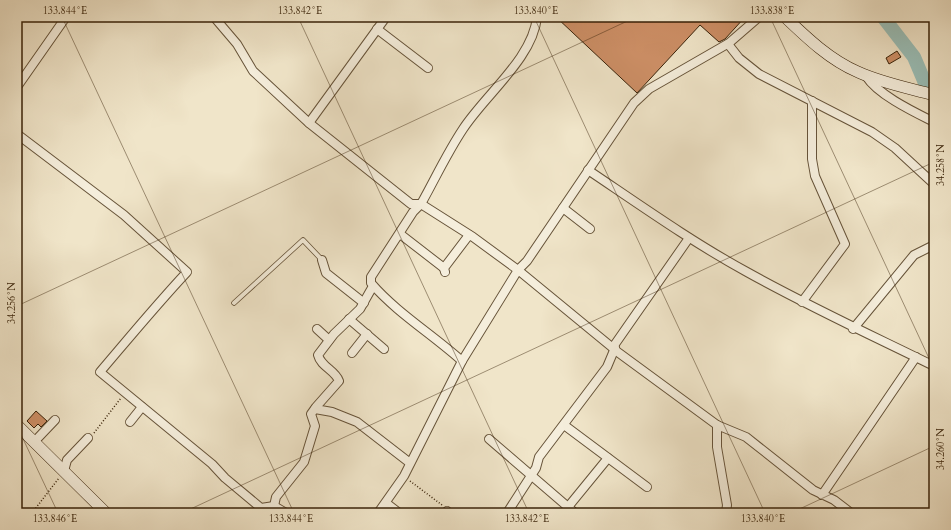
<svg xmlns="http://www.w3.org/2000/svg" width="951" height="530" font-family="Cardo,serif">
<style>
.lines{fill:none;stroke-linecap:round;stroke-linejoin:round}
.river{stroke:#9abfb8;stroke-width:14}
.building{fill:#cd8f66;stroke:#382209}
.lane-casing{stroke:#665339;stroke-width:5.5}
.street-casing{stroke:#665339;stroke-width:10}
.secondary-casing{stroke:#382209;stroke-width:12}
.path{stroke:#382209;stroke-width:1.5;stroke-dasharray:1 2;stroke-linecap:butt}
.lane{stroke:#f5eedc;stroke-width:4}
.street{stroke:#f5eedc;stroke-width:8}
.secondary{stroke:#f5eedc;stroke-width:11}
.ticks{fill:none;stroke:#382209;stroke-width:1;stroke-opacity:0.45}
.neatline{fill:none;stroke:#382209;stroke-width:1.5}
.ticks-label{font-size:10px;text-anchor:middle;fill:#382209}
</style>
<rect width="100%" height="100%" fill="#f0e5c9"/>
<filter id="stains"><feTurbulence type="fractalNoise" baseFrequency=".005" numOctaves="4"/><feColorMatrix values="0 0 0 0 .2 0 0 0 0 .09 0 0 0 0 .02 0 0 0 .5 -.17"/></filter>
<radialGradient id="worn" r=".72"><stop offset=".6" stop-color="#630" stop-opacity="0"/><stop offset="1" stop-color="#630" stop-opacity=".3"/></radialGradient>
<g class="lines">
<path class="river" d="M883,17L914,57L925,83"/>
</g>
<g class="building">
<path d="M556,17H745L725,39L719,42L700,25L637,93Z"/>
<path d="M897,51L901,57L889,64L886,58Z"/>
<path d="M36,411L47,421L41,427L38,424L34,428L27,421Z"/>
</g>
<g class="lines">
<g class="lane-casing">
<path id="lane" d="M234,303L303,240L322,260"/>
</g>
<g class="street-casing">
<g id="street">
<path d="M214,17L237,44L253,71L309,123L411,204H421L473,237L518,270L619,353L717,425L746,437L813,490L834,500L851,513"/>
<path d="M377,29L428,68"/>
<path d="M728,44L739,58L759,74L872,132L895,148L934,184"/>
<path d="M866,76C878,95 914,112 934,122"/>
<path d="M17,87L66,17"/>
<path d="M309,123L386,17"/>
<path d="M17,134L124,215L187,272C157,304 129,338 100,372L212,464L225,478L261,508L274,506L286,513"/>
<path d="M588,170C640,205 692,242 747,272C808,306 871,335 934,366"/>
<path d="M563,208L590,229"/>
<path d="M400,234L444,268"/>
<path d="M322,260L326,273L364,303"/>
<path d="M445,272L444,268L469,235"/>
<path d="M802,302L845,244L815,176L812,159V101"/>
<path d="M349,319L384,349"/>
<path d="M317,329L329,340"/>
<path d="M853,329L914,255L934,245"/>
<path d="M613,347L689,238"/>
<path d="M352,353L367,334"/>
<path d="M462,361C432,334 397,313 371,283V277L413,212L421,204C435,179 447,153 463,129C485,95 533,58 537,17"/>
<path d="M315,409L332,412L357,422L410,463"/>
<path d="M130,422L142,407"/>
<path d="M564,425L647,487"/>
<path d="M717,425V447L727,505L726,513"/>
<path d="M489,439L575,513"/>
<path d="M34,442L55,420"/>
<path d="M64,471L67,460L88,438"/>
<path d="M822,495L916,357"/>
<path d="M386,503L399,513"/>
<path d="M274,506L276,497L304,462L315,426L311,414L316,407L339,381C335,370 321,367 318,355L334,334L360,309L373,286"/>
<path d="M568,507L608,458"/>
<path d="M447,511L449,513"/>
<path d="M378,513L404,476L462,361L518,270L527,261L634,103L649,89L729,43L759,17"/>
<path d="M507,513L536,468L539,457L607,367L615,348"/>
</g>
</g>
<g class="secondary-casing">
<g id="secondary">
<path d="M785,17C807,38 830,60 858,72C882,83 909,88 934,95"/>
<path d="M17,425L106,513"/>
</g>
</g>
<g class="path">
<path d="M94,433L121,398"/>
<path d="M410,481L442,505"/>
<path d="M32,513L59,478"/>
</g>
<use href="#lane" class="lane"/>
<use href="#street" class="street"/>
<use href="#secondary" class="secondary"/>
</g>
<path class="ticks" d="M62,17L294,513M298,17L529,513M534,17L765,513M770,17L934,369M17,22L27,17M17,306L636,17M17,426L58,513M182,513L934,162M791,513L934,446"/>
<rect width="951" height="530" fill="none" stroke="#f0e5c9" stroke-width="44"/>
<rect x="22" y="22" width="907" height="486" class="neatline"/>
<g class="ticks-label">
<text x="65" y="14">133.844°E</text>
<text x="300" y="14">133.842°E</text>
<text x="536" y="14">133.840°E</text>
<text x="772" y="14">133.838°E</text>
<text transform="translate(940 165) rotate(-90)" y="4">34.258°N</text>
<text transform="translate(11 303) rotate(-90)" y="4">34.256°N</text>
<text transform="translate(940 449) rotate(-90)" y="4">34.260°N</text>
<text x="55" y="522">133.846°E</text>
<text x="291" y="522">133.844°E</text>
<text x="527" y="522">133.842°E</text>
<text x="763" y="522">133.840°E</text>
</g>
<rect width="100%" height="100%" filter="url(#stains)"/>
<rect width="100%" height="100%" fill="url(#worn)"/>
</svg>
